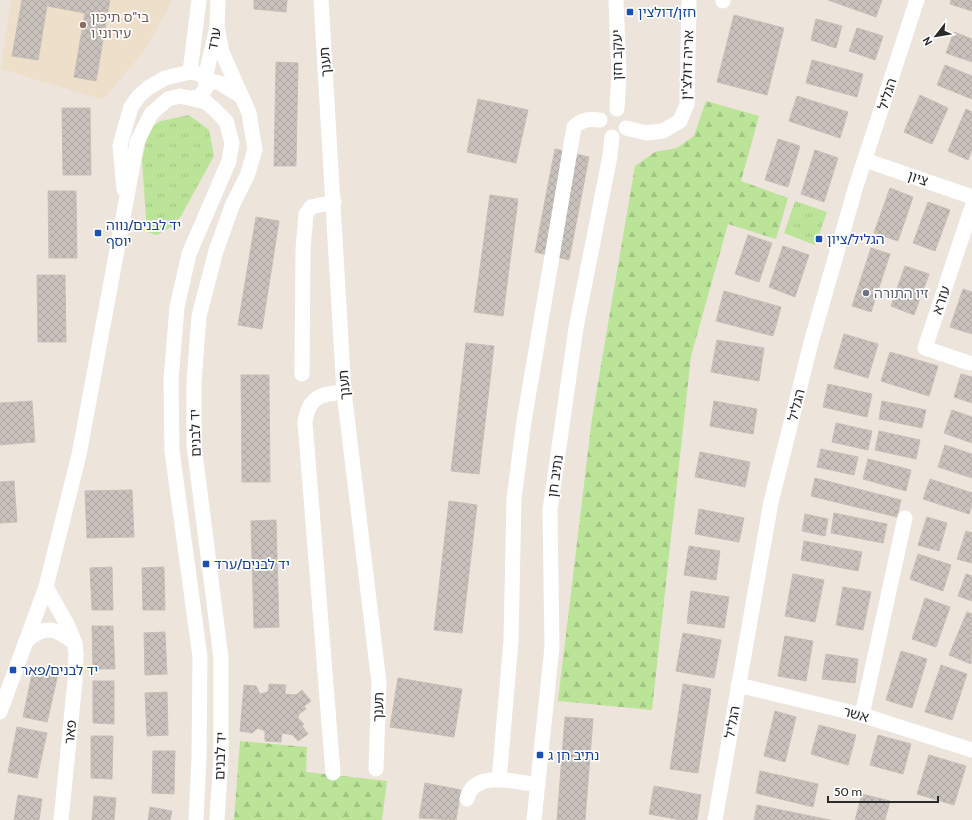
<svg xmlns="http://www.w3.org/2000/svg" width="972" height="820" font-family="Cabin,'Noto Sans Hebrew',sans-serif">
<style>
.education{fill:#eedfcb}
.forest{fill:url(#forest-firs)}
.park{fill:url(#park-tufts)}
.building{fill:url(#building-cross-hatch);stroke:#c8bfb6}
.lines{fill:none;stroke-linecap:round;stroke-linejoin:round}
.minor{stroke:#fff;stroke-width:15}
.transit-dot{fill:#1a4fb4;stroke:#fff;stroke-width:1.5}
.education-dot{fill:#8d6e63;stroke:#fff;stroke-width:1.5}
.worship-dot{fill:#6b7280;stroke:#fff;stroke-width:1.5}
.labels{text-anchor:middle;stroke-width:3.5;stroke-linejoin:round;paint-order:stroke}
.transit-label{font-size:14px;fill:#164399;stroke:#fff;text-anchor:start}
.education-label{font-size:14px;fill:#785e54;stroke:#fff;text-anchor:start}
.street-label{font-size:14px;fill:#2a2a2a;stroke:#fff}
.worship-label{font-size:14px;fill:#5b616d;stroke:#fff;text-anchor:start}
</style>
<defs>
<pattern id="forest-firs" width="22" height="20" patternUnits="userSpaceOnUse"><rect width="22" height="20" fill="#bbe498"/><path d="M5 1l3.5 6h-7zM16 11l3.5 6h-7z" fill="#a1c483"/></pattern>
<pattern id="park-tufts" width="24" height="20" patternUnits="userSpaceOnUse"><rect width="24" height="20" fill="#bbe498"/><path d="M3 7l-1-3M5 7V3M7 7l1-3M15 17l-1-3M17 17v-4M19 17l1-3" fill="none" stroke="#a1c483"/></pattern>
<pattern id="building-cross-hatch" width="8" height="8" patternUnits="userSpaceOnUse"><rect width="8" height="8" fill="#c8c1bc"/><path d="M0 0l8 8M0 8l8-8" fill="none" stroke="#aca6a2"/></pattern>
</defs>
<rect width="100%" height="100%" fill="#ede4dc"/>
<path class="education" d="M11,0H173L144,51L103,100L1,69Z"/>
<g class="forest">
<path d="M706,101L759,116L741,181L788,198L776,239L728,224L691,356L652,710L558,701L592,418L635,166L655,152L677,148L694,136Z"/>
<path d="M240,741L307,747L306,772L387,781L382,820H234Z"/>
</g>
<g class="park">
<path d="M189,115L209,130L214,156L181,216L171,227L157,235L147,232L142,160L149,128L161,121Z"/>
<path d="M795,201L827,212L815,245L784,233Z"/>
</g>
<g class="building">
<path d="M22,0H110L96,81L74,77L85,13L47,6L38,60L12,56Z"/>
<path d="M254,0H287L286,12L254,9Z"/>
<path d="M828,0H882L876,17Z"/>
<path d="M951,0H972V11L950,4Z"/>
<path d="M734,15L784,28L767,95L717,82Z"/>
<path d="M816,19L842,26L836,48L811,40Z"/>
<path d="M857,28L883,36L875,60L849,51Z"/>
<path d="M954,32L972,39V62L946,53Z"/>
<path d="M812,60L863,74L857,97L806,83Z"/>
<path d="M276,62L298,63L296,166H274Z"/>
<path d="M945,65L972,76V99L937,85Z"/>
<path d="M920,95L948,108L932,144L904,132Z"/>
<path d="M797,96L848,112L840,138L789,121Z"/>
<path d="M478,99L528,110L516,163L467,152Z"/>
<path d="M62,108H90L91,175H63Z"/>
<path d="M966,109L972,112V150L968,160L948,151Z"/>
<path d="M778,139L800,146L788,187L765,180Z"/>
<path d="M555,149L589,157L569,260L535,252Z"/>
<path d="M815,150L838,158L824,202L801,194Z"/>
<path d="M890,188L913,197L898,241L874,233Z"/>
<path d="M48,191H76L77,258H49Z"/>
<path d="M490,195L518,199L503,316L474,312Z"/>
<path d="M928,202L950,210L935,251L913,243Z"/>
<path d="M256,217L279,221L262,329L238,325Z"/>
<path d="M748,235L772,243L759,282L735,274Z"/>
<path d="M783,246L809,255L795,297L769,287Z"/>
<path d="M871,248L890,254L871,312L852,306Z"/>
<path d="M905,266L929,274L914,315L891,306Z"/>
<path d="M37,275H65L66,342H38Z"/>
<path d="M963,289L972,292V334L950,327Z"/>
<path d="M724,291L781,307L773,336L716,321Z"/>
<path d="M844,334L878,344L868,378L834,368Z"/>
<path d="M717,340L764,348L759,381L711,372Z"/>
<path d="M466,343L494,346L479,474L451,471Z"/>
<path d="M890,352L938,366L929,396L881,381Z"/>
<path d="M961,374L972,377V403L954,397Z"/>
<path d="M241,375H269L270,482H242Z"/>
<path d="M828,384L872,394L867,417L823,407Z"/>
<path d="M32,401L35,442L0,445V403Z"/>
<path d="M714,401L757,409L753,434L710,426Z"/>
<path d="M882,401L926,410L922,428L879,419Z"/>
<path d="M952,410L972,417V443L944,433Z"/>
<path d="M836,423L872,431L868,450L832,442Z"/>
<path d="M879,431L920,440L916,459L875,450Z"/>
<path d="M945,445L972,454V478L938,467Z"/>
<path d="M821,449L858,457L854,475L817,467Z"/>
<path d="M700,452L750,462L745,487L695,477Z"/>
<path d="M868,459L911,470L906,491L863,479Z"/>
<path d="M815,478L901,500L897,517L811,496Z"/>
<path d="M930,479L972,493V505L969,514L923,499Z"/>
<path d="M14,481L17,522L0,523V482Z"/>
<path d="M132,490L134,537L87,538L85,491Z"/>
<path d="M449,501L477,505L462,633L434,630Z"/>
<path d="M699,509L744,518L739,542L695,534Z"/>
<path d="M834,513L887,524L883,543L831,533Z"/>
<path d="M805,514L828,519L825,536L802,531Z"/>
<path d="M927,517L947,523L939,551L918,545Z"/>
<path d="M276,520L279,627L254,628L251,521Z"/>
<path d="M966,531L972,533V563L957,559Z"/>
<path d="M804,541L862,552L858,571L801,560Z"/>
<path d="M689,546L720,551L716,580L684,575Z"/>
<path d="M918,554L951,565L943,591L910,579Z"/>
<path d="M112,567L113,610H92L90,568Z"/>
<path d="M164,567L165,610H143L142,568Z"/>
<path d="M793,574L824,580L815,622L785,616Z"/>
<path d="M966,574L972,576V601L958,596Z"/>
<path d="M843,587L871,592L863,630L836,625Z"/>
<path d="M691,591L729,597L724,628L687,623Z"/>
<path d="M925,598L950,607L936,647L912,639Z"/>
<path d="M967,612L972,614L971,664L949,655Z"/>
<path d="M92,626H113L115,669H93Z"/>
<path d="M165,632L167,674L145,675L144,633Z"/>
<path d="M683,633L721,640L714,678L676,671Z"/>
<path d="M785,636L813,641L806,681L778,676Z"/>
<path d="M901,651L927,659L912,708L886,700Z"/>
<path d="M826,654L858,659L855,683L822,679Z"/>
<path d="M941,665L967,674L952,720L925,712Z"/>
<path d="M33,669L58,674L47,722L23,717Z"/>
<path d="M398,678L462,689L454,737L390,727Z"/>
<path d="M93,681H114V724L93,723Z"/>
<path d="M269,684L286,685L285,694L296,695L302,690L311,701L304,706L306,709L299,714L298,718L304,724L302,726L308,734L298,741L293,735L282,733L281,742L265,741V731L258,728L252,733L240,731L244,685L256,686L260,694L268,692Z"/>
<path d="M683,684L711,689L698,773L670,769Z"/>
<path d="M167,692L168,735L147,736L145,693Z"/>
<path d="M775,711L796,717L785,762L764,756Z"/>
<path d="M565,717L593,719L585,820H557Z"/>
<path d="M819,725L856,735L848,765L811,754Z"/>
<path d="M17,727L47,733L37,778L8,772Z"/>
<path d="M878,735L911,744L903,774L870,765Z"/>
<path d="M91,736H113L112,779L91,778Z"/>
<path d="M153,751H175L174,794L152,793Z"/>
<path d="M929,755L966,766L954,805L917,794Z"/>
<path d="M760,771L818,784L813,807L756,793Z"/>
<path d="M425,783L461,790L456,820L419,818Z"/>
<path d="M654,786L701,795L697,820H681L649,814Z"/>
<path d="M862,794L890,801L885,820H855Z"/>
<path d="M18,795L42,799L39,820H14Z"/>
<path d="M94,796L116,798L114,820H92Z"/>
<path d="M757,805L830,820H754Z"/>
<path d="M150,807L172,811L170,820H148Z"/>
</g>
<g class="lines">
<g class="minor">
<path d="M321,0L344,392L379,683L376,769"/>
<path d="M616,0L619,75L617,109"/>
<path d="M723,1V0"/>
<path d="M190,72L199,0"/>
<path d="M204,76L207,70L217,27L218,0"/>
<path d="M206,80L220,83L241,96"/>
<path d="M626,128L646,133L663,131L680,121L687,104L689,0"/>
<path d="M865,160L972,197"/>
<path d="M124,189L120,145L131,107L139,96L148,88L165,78L190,72L203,75L207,86L200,97L192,98"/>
<path d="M969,363L925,348L972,207"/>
<path d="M302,374L303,249L306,214L311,207L334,202"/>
<path d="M46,587L68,626L75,643L76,654L75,681L61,820"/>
<path d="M26,641C46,624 55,628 75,643"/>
<path d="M738,685L862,715L972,750"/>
<path d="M0,712L46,587L79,455L137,142L151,114L168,99L180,96L206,102L215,110L226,121L232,143L229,161L189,254L177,307L171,380L172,451L200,657L199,759L196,820"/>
<path d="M862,715L905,518"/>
<path d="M333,773L305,422C309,396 321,394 344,392"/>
<path d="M499,780L511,641L514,499L524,421L574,127C582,119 589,119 600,120"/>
<path d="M467,799C474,769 516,782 538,785"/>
<path d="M217,820L221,756V658L194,445V382L199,316L216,251L232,206L247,176L255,150L249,113L222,52L217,27"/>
<path d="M534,820L552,647L550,510L576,328L610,156L612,137"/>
<path d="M715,820L771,502L812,339L856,186L917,0"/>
</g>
</g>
<g class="transit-dot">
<rect x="626" y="8" width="8" height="8" rx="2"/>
<rect x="94" y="229" width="8" height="8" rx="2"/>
<rect x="815" y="235" width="8" height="8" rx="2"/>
<rect x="202" y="560" width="8" height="8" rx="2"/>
<rect x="9" y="666" width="8" height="8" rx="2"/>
<rect x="536" y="751" width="8" height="8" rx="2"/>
</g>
<circle class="education-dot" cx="83" cy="25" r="4"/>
<circle class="worship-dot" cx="866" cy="293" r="4"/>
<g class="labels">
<g class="transit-label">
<text x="638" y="17">חזן/דולצין</text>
<text x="106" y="230">יד לבנים/נווה<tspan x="106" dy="16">יוסף</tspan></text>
<text x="827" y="244">הגליל/ציון</text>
<text x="214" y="569">יד לבנים/ערד</text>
<text x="21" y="675">יד לבנים/פאר</text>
<text x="548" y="760">נתיב חן ג</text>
</g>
<g class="education-label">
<text x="91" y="22">בי"ס תיכון<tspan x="91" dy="16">עירוני ו</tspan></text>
</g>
<g class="street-label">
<text transform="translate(214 39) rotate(-79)" y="5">ערד</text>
<text transform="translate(617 55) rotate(-91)" y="5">יעקב חזן</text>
<text transform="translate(325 62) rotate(-94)" y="5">תענך</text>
<text transform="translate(687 65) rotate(-88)" y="5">אריה דולצ'ין</text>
<text transform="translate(887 94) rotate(-72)" y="5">הגליל</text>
<text transform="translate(918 178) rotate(19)" y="5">ציון</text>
<text transform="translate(941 300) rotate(-71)" y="5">עזרא</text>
<text transform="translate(344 385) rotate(-94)" y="5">תענך</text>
<text transform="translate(796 405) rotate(-76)" y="5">הגליל</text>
<text transform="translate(195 433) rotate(-92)" y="5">יד לבנים</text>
<text transform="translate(555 476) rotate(-82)" y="5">נתיב חן</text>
<text transform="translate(378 707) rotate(-88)" y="5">תענך</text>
<text transform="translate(856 714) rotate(15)" y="5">אשר</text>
<text transform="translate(732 722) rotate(-80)" y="5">הגליל</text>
<text transform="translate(70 732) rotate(-84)" y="5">פאר</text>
<text transform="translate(220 756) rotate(-88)" y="5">יד לבנים</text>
</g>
<g class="worship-label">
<text x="874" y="298">זיו התורה</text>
</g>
</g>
<g transform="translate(936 36) rotate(239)" stroke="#ffffff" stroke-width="3" paint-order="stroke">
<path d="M0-3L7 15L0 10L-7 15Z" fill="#2a2a2a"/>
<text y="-6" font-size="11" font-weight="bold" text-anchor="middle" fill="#2a2a2a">N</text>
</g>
<path d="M828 796v6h110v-6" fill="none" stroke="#2a2a2a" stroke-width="2"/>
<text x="834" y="796" font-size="12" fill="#2a2a2a" stroke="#ffffff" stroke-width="3" paint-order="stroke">50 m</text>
</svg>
